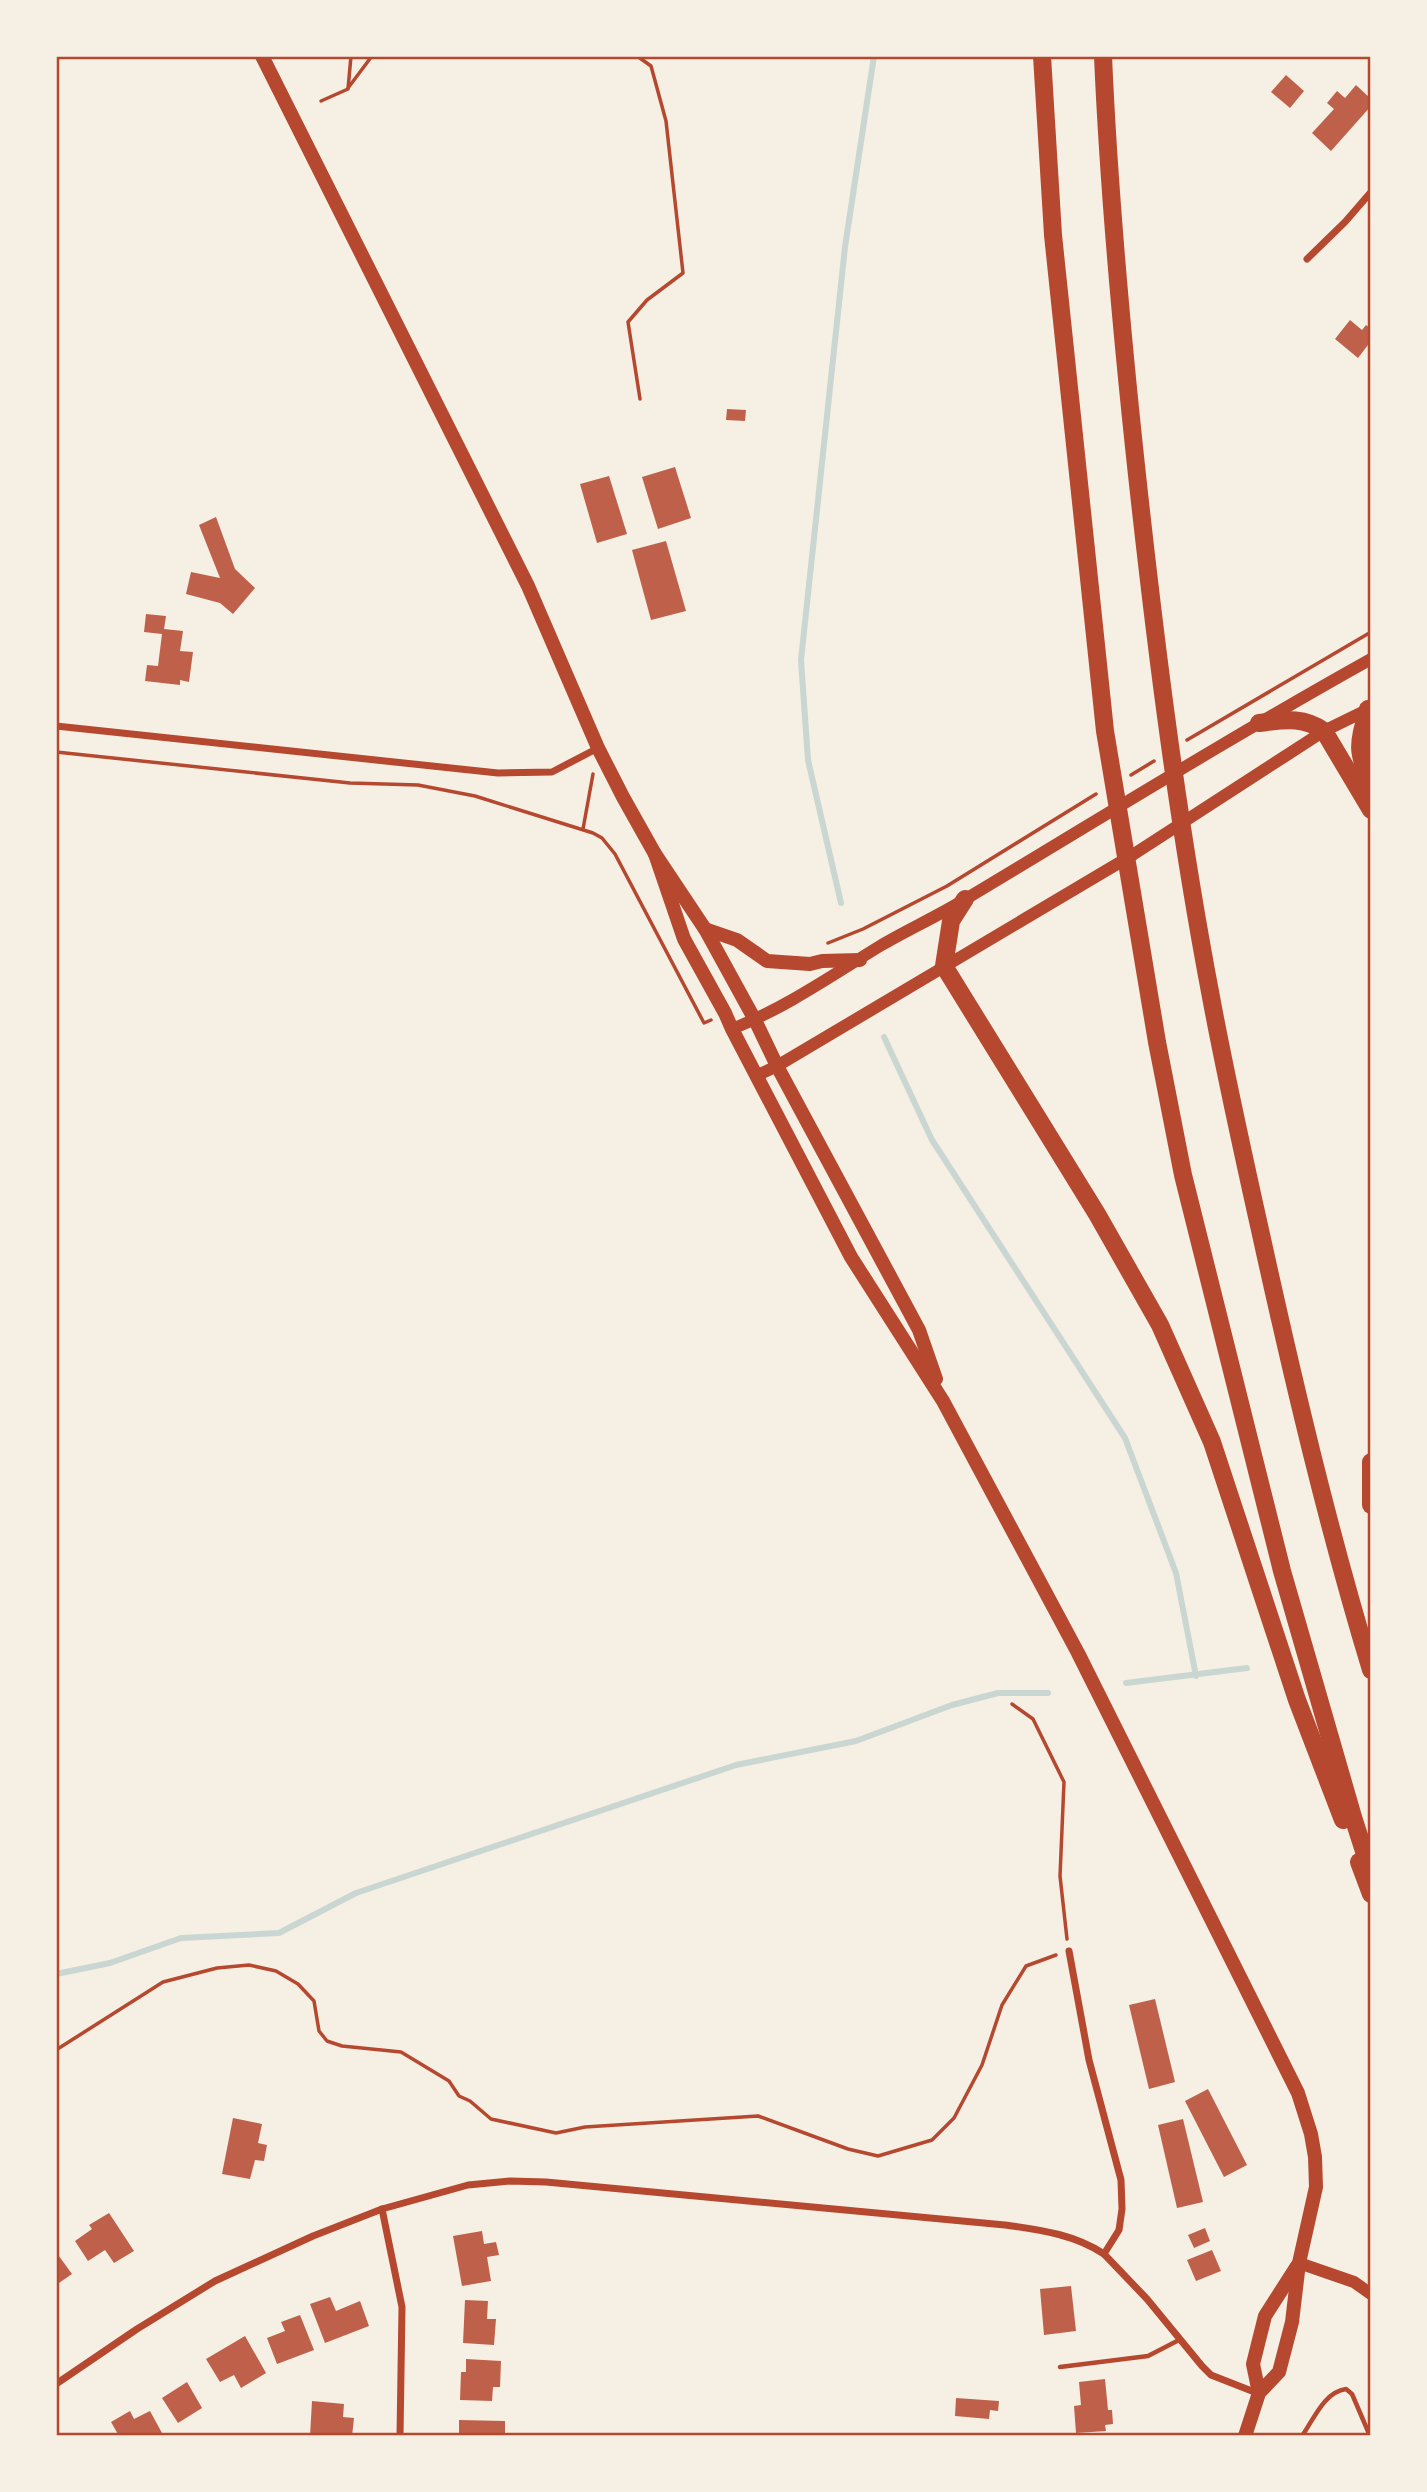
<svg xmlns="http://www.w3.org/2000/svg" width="1427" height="2492" font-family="Inter,sans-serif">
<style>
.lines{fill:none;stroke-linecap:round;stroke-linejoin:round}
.stream{stroke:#c9d6d2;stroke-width:6}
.building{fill:#bf614a}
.path{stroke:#b5482f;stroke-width:3.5}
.service{stroke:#b5482f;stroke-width:4.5}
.minor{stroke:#b5482f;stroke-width:7}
.tertiary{stroke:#b5482f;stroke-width:12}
.secondary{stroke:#b5482f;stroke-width:14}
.motorway{stroke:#b5482f;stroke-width:18}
.neatline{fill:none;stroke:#b5482f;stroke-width:2.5}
</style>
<rect width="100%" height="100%" fill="#f6efe4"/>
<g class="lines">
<g class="stream">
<path d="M841,903L808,760L801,660L845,247L874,56"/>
<path d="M884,1037L932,1140L1125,1438L1176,1573L1196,1676"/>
<path d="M1126,1683L1247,1668"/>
<path d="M56,1974L110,1963L181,1938L279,1933L356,1893L736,1765L856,1741L952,1705L998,1693H1048"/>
</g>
</g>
<g class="building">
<path d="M1286,75L1304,91L1290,108L1271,92Z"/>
<path d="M1356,85L1371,99V106L1331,151L1312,133L1334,109L1327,103L1337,91L1345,98Z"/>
<path d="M1350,320L1362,330L1366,325L1371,329V341L1358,358L1335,339Z"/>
<path d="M727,409L746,410L745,421L726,420Z"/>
<path d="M675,467L691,518L658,529L642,477Z"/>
<path d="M609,476L627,534L597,543L580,484Z"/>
<path d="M216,517L235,569L255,588L233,614L220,603L186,594L191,572L220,578L199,525Z"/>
<path d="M666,541L686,611L651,620L632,550Z"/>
<path d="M146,614L166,616L164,629L183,631L180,651L193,652L189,682L180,680V685L145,681L147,665L158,666L162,634L144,632Z"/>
<path d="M1155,1999L1175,2082L1149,2089L1129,2005Z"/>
<path d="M1208,2089L1247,2165L1224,2177L1185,2101Z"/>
<path d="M233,2118L262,2124L258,2143L267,2145L264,2161L255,2160L250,2179L222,2174Z"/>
<path d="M1183,2119L1203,2202L1177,2208L1158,2125Z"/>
<path d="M109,2213L134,2251L114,2263L105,2250L88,2261L75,2241L92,2229L89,2225Z"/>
<path d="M1205,2228L1210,2241L1194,2248L1188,2235Z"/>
<path d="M482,2231L484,2244L496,2242L499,2255L487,2257L491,2281L462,2286L453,2236Z"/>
<path d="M1212,2250L1221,2271L1196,2281L1187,2260Z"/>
<path d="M56,2252L72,2274L56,2285Z"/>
<path d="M1071,2286L1076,2331L1044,2335L1040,2289Z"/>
<path d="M330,2297L336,2311L360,2301L369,2326L325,2343L310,2304Z"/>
<path d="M465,2300L488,2301L487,2319H496L494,2345L463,2343Z"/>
<path d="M300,2315L314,2350L277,2364L267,2338L285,2331L281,2322Z"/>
<path d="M245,2336L266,2373L241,2388L234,2375L220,2382L206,2359Z"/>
<path d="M466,2359L501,2361L500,2387H493L492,2401L460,2400L461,2372H466Z"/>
<path d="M1105,2379L1108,2410H1112L1113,2424L1105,2425L1106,2431L1076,2433L1074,2406L1081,2405L1079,2382Z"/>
<path d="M187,2382L202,2408L178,2423L162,2398Z"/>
<path d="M956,2398L999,2401L998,2411L990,2410L989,2419L955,2416Z"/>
<path d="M312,2401L344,2404L343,2417L354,2418L352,2436H310Z"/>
<path d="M130,2411L134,2419L150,2411L162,2433L155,2436H119L111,2422Z"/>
<path d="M459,2420L505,2421V2436H459Z"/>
</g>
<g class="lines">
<g class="path">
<path d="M637,56L651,66L666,121L683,273L647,300L628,322L640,399"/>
<path d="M348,88L372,56"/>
<path d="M321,101L348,89L351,56"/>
<path d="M1187,740L1371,632"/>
<path d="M56,752L350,783L418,785L475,796L593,833L602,838L615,854L704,1023L711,1020"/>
<path d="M1131,775L1154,761"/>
<path d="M583,829L593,774"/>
<path d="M828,943L863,929L947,886L1096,794"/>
<path d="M56,1484V1503"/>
<path d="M56,1564V1612"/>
<path d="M1012,1704L1033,1719L1064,1782L1060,1876L1067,1939"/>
<path d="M56,2050L163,1982L217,1968L249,1965L276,1971L298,1984L314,2001L319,2031L327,2041L342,2046L401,2052L449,2081L459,2096L470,2101L491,2119L556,2133L585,2127L758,2116L848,2149L878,2156L932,2140L954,2118L982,2065L1002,2005L1026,1966L1056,1955"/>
</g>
<g class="service">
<path d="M1060,2367L1148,2356L1179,2340"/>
<path d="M1302,2436C1314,2419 1324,2392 1346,2389L1352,2394L1370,2436"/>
</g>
<g class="minor">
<path d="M1307,259L1345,222L1371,192"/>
<path d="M56,726L498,773L552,772L598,748"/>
<path d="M1069,1951L1089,2060L1121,2180L1122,2209L1119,2230L1104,2254L1147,2299L1202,2366L1211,2375L1257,2393"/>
<path d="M382,2209L402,2307L400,2436"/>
<path d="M56,2384L137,2329L215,2281L313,2236L382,2209L468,2185L510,2181L546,2182L1005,2225C1040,2230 1074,2234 1104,2254"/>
</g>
<g class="tertiary">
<path d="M732,1029C785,1008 831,976 880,946C907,930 936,917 964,900C1099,819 1233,736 1371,659"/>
<path d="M756,1076L777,1066L1134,854L1324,731L1371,708"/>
<path d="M1299,2263L1354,2282L1371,2294"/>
</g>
<g class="secondary">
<path d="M262,56L528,586L598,748L623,797L655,854L705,929L755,1020L777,1066L919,1330L936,1379"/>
<path d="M655,854L684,939L725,1013L732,1029L851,1257L943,1401L1078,1653L1298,2093L1311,2134L1315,2157L1316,2187L1299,2263L1292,2322L1279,2372L1259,2393L1245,2436"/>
<path d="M705,929L737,940L767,961L810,964L822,961L860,960"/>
<path d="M1259,2393L1253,2364L1265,2316L1297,2266"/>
</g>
<g class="motorway">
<path d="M1042,56L1053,235L1105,731L1157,1042L1183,1175L1282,1571L1353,1817L1371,1873"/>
<path d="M1103,56C1109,196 1122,336 1137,475C1156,649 1178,824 1211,997C1226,1078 1244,1158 1262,1239C1294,1384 1328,1528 1371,1670"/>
<path d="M1368,709C1358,745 1356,750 1371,785"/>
<path d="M1259,723C1284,720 1303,716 1324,731L1371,810"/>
<path d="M965,899L951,921L944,966L1097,1214L1160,1325L1212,1442L1297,1700L1343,1820"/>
<path d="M1371,1462V1505"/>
<path d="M1359,1862L1371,1894"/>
</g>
</g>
<rect width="1427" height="2492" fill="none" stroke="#f6efe4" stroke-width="116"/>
<rect x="58" y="58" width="1311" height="2376" class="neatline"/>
</svg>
